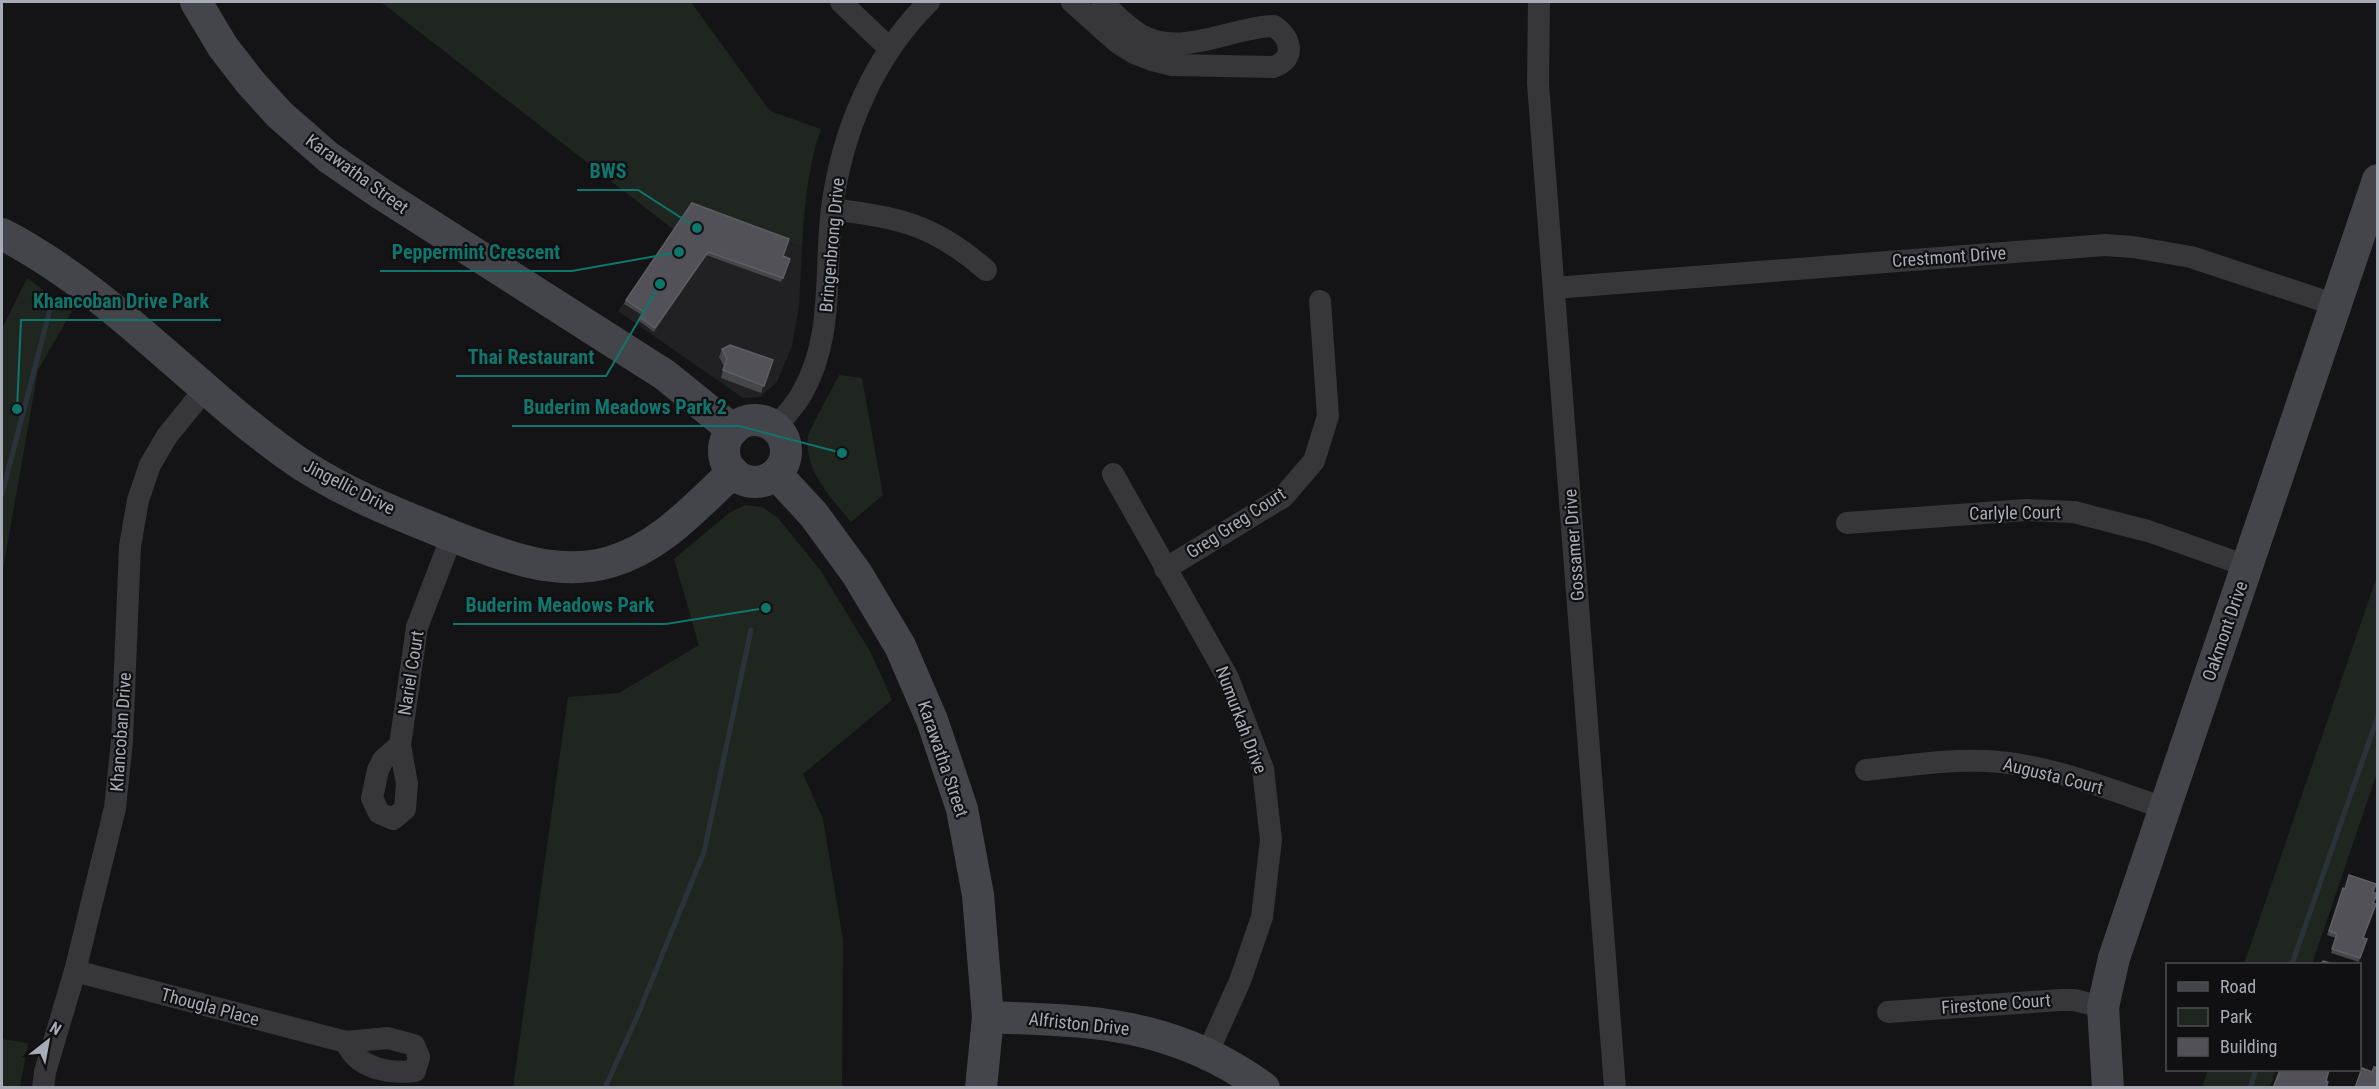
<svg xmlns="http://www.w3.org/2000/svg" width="2379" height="1089" font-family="'Roboto Condensed',sans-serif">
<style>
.built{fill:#212023}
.green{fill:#1f2620}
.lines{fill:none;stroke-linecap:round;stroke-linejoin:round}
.stream{stroke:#2b333a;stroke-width:5}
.street{stroke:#36363b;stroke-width:22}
.secondary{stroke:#44454b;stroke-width:32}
.wall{fill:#46474b}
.shaded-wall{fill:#2e2e31}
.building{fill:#515157;stroke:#5e5f66;stroke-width:1.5}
.labels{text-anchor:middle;stroke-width:4.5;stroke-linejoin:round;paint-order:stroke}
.street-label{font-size:18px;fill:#a7abb6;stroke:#100f11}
.leader{fill:none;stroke:#0f766e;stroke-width:2}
.callout-dot{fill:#0f766e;stroke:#100f11;stroke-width:2}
.callout-label{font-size:20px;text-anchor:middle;font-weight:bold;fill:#0f766e;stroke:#100f11;stroke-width:4.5;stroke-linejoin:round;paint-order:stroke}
</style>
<rect width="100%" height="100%" fill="#141416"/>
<path class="built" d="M690,206L802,247L799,306L792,346L777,382L760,397L743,398L618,311Z"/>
<g class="green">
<path d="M381,2H691L770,111L821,129C808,165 804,209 802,247L691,206L674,230Z"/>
<path d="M27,278L72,311L38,370L2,575V329Z"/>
<path d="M839,375L862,378L883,495L851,522C831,497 804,471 808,437C809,429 834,386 839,375Z"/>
<path d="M745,505L762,507L777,517L821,571L871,653L892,700L803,774L823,819L843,940L842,1087H513L568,697L619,693L699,645L674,559L729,513Z"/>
<path d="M2377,576V773L2312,964H2244Z"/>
<path d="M2,1039L28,1043L20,1087H2Z"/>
<path d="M2208,1070H2276L2270,1087H2202Z"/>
</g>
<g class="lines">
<g class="stream">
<path d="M2,494L50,309"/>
<path d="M2292,964L2378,716"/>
<path d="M605,1088L637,1017L704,852L751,630"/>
<path d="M2250,1088L2256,1070"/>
</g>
<g class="street">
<path d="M841,2L890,49"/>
<path d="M1072,2L1118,43L1134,53L1152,60L1172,65L1273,67C1297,59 1291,38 1274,26C1232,27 1182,58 1141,35C1126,27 1114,13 1102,2"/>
<path d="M1539,2L1538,84L1615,1088"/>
<path d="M832,209C900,218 933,224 986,270"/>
<path d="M1554,288L2105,245L2133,247L2191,257L2336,305"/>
<path d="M776,427C784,417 794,407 801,395C835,338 824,271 832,208C842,132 873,57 929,2"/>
<path d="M1113,474L1228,678L1263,769L1271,840L1262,917L1240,981L1207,1054"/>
<path d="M1847,523L2026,510L2074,512L2148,531L2247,566"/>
<path d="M1165,569L1283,497L1314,461L1328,416L1320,301"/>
<path d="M400,745L383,760L378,770L372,798L379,813L393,819L405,809L407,784L400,745L417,627L452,536"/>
<path d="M1866,770C1906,766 1946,759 1986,761C2048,764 2107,789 2165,808"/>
<path d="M75,971L346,1042L388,1038L414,1045L419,1057L415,1071C390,1074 357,1069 346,1042"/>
<path d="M1888,1012L2061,1000H2074L2103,1007"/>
<path d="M43,1088L45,1072L75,971L115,808L122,741L130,546L138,500L150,465L167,436L206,388"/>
</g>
<g class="secondary">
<path d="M196,2L223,47L250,82L280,115L328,157L380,193L665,375L733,430"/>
<path d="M2,234C110,290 187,382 285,453C335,490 402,516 460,539C507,557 558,577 610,562C660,548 696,506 733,472"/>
<circle cx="755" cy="451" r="31"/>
<path d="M776,474L814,515L857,574L900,646L932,720L962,809L978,895L988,1017L981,1088"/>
<path d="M988,1017C1028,1019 1069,1019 1108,1025C1164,1033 1218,1054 1264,1088"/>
<path d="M2108,1088L2103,1007L2114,958L2378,180"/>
</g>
</g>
<g class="wall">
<path d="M692,203L783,256L790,259L781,282L706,255L654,332L639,321L642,315L624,304L626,300Z"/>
<path d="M722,349L773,360L761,393L721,378L724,366L719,357Z"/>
<path d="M2343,888L2373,892L2359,962L2331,953L2336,938L2327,935Z"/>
</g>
<path class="shaded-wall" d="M708,252L706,255L654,332L655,328Z"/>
<g class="building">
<path d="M692,203L789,239L783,256L790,259L783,278L708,252L655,328L640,317L644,312L626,300Z"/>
<path d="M730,345L773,360L764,386L723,370L727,359L722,349Z"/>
<path d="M2349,875L2376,884L2373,892L2377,894L2373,903L2376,904L2363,938L2367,939L2360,958L2332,949L2337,934L2329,931L2343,888L2345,889Z"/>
<path d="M2323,961L2334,964H2321Z"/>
<path d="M2374,1067L2378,1068V1088H2355L2362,1068L2372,1072Z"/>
<path d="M2280,1070H2329L2326,1081L2328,1082L2326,1088H2273Z"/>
</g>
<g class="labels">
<g class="street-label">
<text transform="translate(357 174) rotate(36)" y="6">Karawatha Street</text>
<text transform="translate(832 245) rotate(-85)" y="6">Bringenbrong Drive</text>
<text transform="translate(1949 257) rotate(-4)" y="6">Crestmont Drive</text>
<text transform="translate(349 487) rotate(27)" y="6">Jingellic Drive</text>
<text transform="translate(2015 513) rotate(-1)" y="6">Carlyle Court</text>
<text transform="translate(1236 523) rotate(-33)" y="6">Greg Greg Court</text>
<text transform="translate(1574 545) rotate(-94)" y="6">Gossamer Drive</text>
<text transform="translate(2225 631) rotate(-71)" y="6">Oakmont Drive</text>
<text transform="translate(411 673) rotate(-81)" y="6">Nariel Court</text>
<text transform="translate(1241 720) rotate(69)" y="6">Numurkah Drive</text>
<text transform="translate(121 732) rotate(-86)" y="6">Khancoban Drive</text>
<text transform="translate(943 759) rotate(71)" y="6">Karawatha Street</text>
<text transform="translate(2053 776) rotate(14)" y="6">Augusta Court</text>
<text transform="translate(1996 1004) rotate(-4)" y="6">Firestone Court</text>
<text transform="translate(210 1007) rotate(15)" y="6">Thougla Place</text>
<text transform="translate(1079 1024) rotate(6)" y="6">Alfriston Drive</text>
</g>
</g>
<path class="leader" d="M697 228L638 190H577M679 252L572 271H380M17 409L21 320H221M660 284L606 376H456M842 453L739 426H512M766 608L666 624H453"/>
<g class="callout-dot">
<circle cx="697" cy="228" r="6"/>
<circle cx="679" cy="252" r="6"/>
<circle cx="17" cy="409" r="6"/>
<circle cx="660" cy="284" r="6"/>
<circle cx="842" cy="453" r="6"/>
<circle cx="766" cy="608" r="6"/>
</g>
<g class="callout-label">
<text x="608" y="178">BWS</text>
<text x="476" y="259">Peppermint Crescent</text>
<text x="121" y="308">Khancoban Drive Park</text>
<text x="531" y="364">Thai Restaurant</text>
<text x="625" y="414">Buderim Meadows Park 2</text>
<text x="560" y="612">Buderim Meadows Park</text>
</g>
<rect width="2379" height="1089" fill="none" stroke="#a7abb6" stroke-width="6"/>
<rect x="2166" y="963" width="195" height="108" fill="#100f11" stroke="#4c4d53" stroke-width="1.5"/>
<rect x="2178" y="982" width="30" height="9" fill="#44454b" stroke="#4c4d53" stroke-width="1.5"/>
<text x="2220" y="993" font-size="18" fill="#a7abb6">Road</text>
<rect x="2178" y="1008" width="30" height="18" fill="#1f2620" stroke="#4c4d53" stroke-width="1.5"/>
<text x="2220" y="1023" font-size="18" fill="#a7abb6">Park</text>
<rect x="2178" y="1038" width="30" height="18" fill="#515157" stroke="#4c4d53" stroke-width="1.5"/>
<text x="2220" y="1053" font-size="18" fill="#a7abb6">Building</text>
<g transform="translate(48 1041) rotate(31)" stroke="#100f11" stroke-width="4.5" paint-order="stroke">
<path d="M0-4.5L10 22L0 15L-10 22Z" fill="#a7abb6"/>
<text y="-9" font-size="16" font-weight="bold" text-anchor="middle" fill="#a7abb6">N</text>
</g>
</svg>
